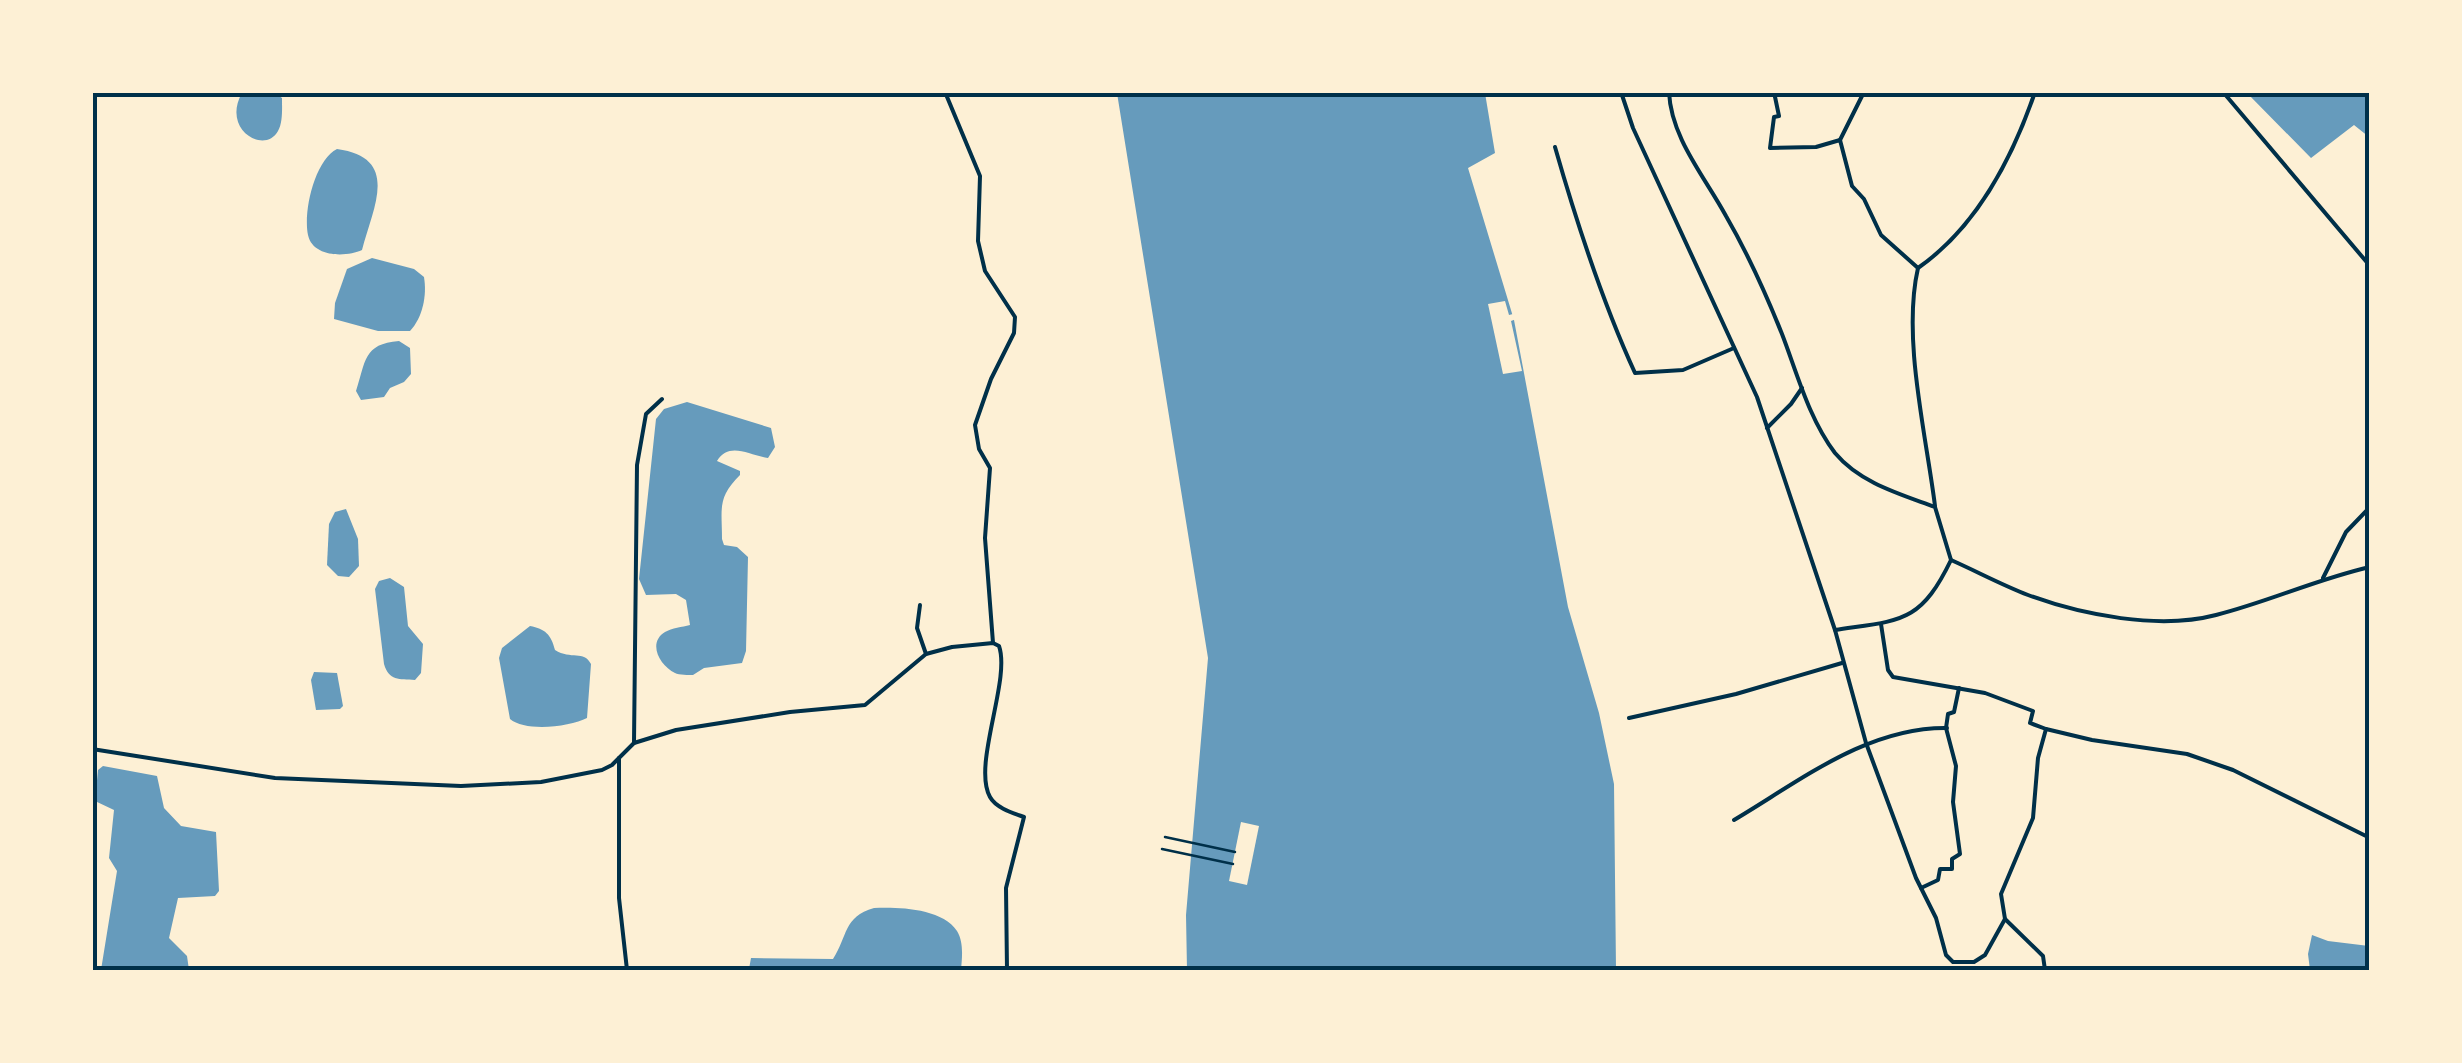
<svg xmlns="http://www.w3.org/2000/svg" width="2462" height="1063" font-family="'IBM Plex Serif',serif">
<style>
.water{fill:#669bbc}
.pier{fill:#fdf0d5}
.lines{fill:none;stroke-linecap:round;stroke-linejoin:round}
.path{stroke:#003049;stroke-width:2.5}
.minor{stroke:#003049;stroke-width:4}
.neatline{fill:none;stroke:#003049;stroke-width:4}
</style>
<rect width="100%" height="100%" fill="#fdf0d5"/>
<g class="water">
<path d="M242,93H275L282,98C282,107 283,123 278,131C265,155 221,130 242,93Z"/>
<path d="M1117,93H1485L1495,153L1468,168L1514,320L1568,607L1599,713L1614,784L1616,970H1187L1186,915L1208,658Z"/>
<path d="M2247,93H2369V137L2354,125L2311,158Z"/>
<path d="M337,149C401,158 373,207 362,250C347,257 313,258 308,235C303,211 315,160 337,149Z"/>
<path d="M372,258L414,269L424,277C427,295 423,317 410,331H378L334,319L335,303L347,269Z"/>
<path d="M399,341L410,348L411,374L404,382L390,388L384,397L361,400L356,391C366,361 363,344 399,341Z"/>
<path d="M687,402L771,428L775,447L768,458C749,455 729,441 717,461L740,471V475C717,498 722,508 722,539L724,545L737,547L748,557L746,651L742,663L704,668L693,675C689,675 679,675 675,673C660,666 647,643 665,632C672,628 682,627 690,625L686,600L676,594L646,595L639,579L656,419L664,409Z"/>
<path d="M346,509L358,539L359,566L349,577L338,576L327,565L329,524L335,512Z"/>
<path d="M390,578L404,587L408,626L423,644L421,673L415,680C399,679 389,681 384,664L375,589L379,581Z"/>
<path d="M530,626C545,629 551,634 555,650C571,660 584,650 591,664L587,718C570,727 525,732 510,719L499,658L502,648Z"/>
<path d="M314,672L337,673L343,706L340,709L316,710L311,680Z"/>
<path d="M103,766L157,776L164,808L181,826L216,832L219,891L215,896L178,898L169,938L187,956L189,970H101L117,871L109,858L114,810L95,801L98,770Z"/>
<path d="M874,908C898,907 942,908 957,931C964,942 962,958 961,970L749,969L751,958L833,959C848,936 843,917 874,908Z"/>
<path d="M2312,935L2328,941L2369,946V970H2310L2308,954Z"/>
</g>
<g class="pier">
<path d="M1505,301L1509,315L1517,313L1519,318L1511,321L1522,371L1503,374L1488,304Z"/>
<path d="M1241,822L1259,826L1247,885L1229,881Z"/>
</g>
<g class="lines">
<g class="path">
<path d="M1165,837L1235,852"/>
<path d="M1162,849L1233,864"/>
</g>
<g class="minor">
<path d="M945,92L980,176L978,241L985,271L1015,317L1014,333L991,379L975,425L979,449L990,468L985,538L993,643"/>
<path d="M1621,92L1633,128L1757,397L1835,630L1866,743L1916,878L1936,918L1946,955L1953,962H1974L1985,955L2005,919L2001,894L2033,818L2038,758L2046,729L2092,740L2187,754L2233,770L2370,838"/>
<path d="M1669,92C1671,138 1705,177 1726,216C1748,254 1766,294 1782,334C1797,373 1809,419 1835,453C1860,483 1900,494 1935,507L1951,560C1920,624 1901,620 1835,630"/>
<path d="M1774,92L1779,116L1774,117L1770,148L1816,147L1840,140L1852,186L1864,199L1881,235L1918,268"/>
<path d="M2223,92L2370,266"/>
<path d="M1840,140L1864,92"/>
<path d="M1555,147C1577,224 1602,301 1635,373L1683,370L1734,348"/>
<path d="M1767,428L1791,404L1802,388"/>
<path d="M1935,506C1926,434 1902,338 1918,268C1977,227 2012,159 2035,92"/>
<path d="M1951,560C1976,571 2002,585 2028,595C2082,615 2159,630 2216,615C2268,602 2317,579 2370,567"/>
<path d="M2323,578L2346,532L2370,507"/>
<path d="M920,605L917,628L926,654"/>
<path d="M1881,624L1888,670L1893,677L1985,693L2033,711L2030,723L2046,729"/>
<path d="M1629,718L1736,694L1842,663"/>
<path d="M634,743L637,465L646,414L662,399"/>
<path d="M92,749L275,778L461,786L541,782L602,770L612,765L634,743L676,730L790,712L865,705L926,654L952,647L993,643L999,646C1011,680 972,765 990,797C996,808 1013,813 1024,817L1006,888L1007,970"/>
<path d="M619,758V898L627,970"/>
<path d="M1734,820C1800,781 1867,727 1947,728"/>
<path d="M1921,888L1938,880L1940,869H1952V859L1960,854L1953,802L1956,766L1946,728L1948,714L1954,712L1959,688"/>
<path d="M2005,919L2043,956L2045,970"/>
</g>
</g>
<rect width="2462" height="1063" fill="none" stroke="#fdf0d5" stroke-width="190"/>
<rect x="95" y="95" width="2272" height="873" class="neatline"/>
</svg>
